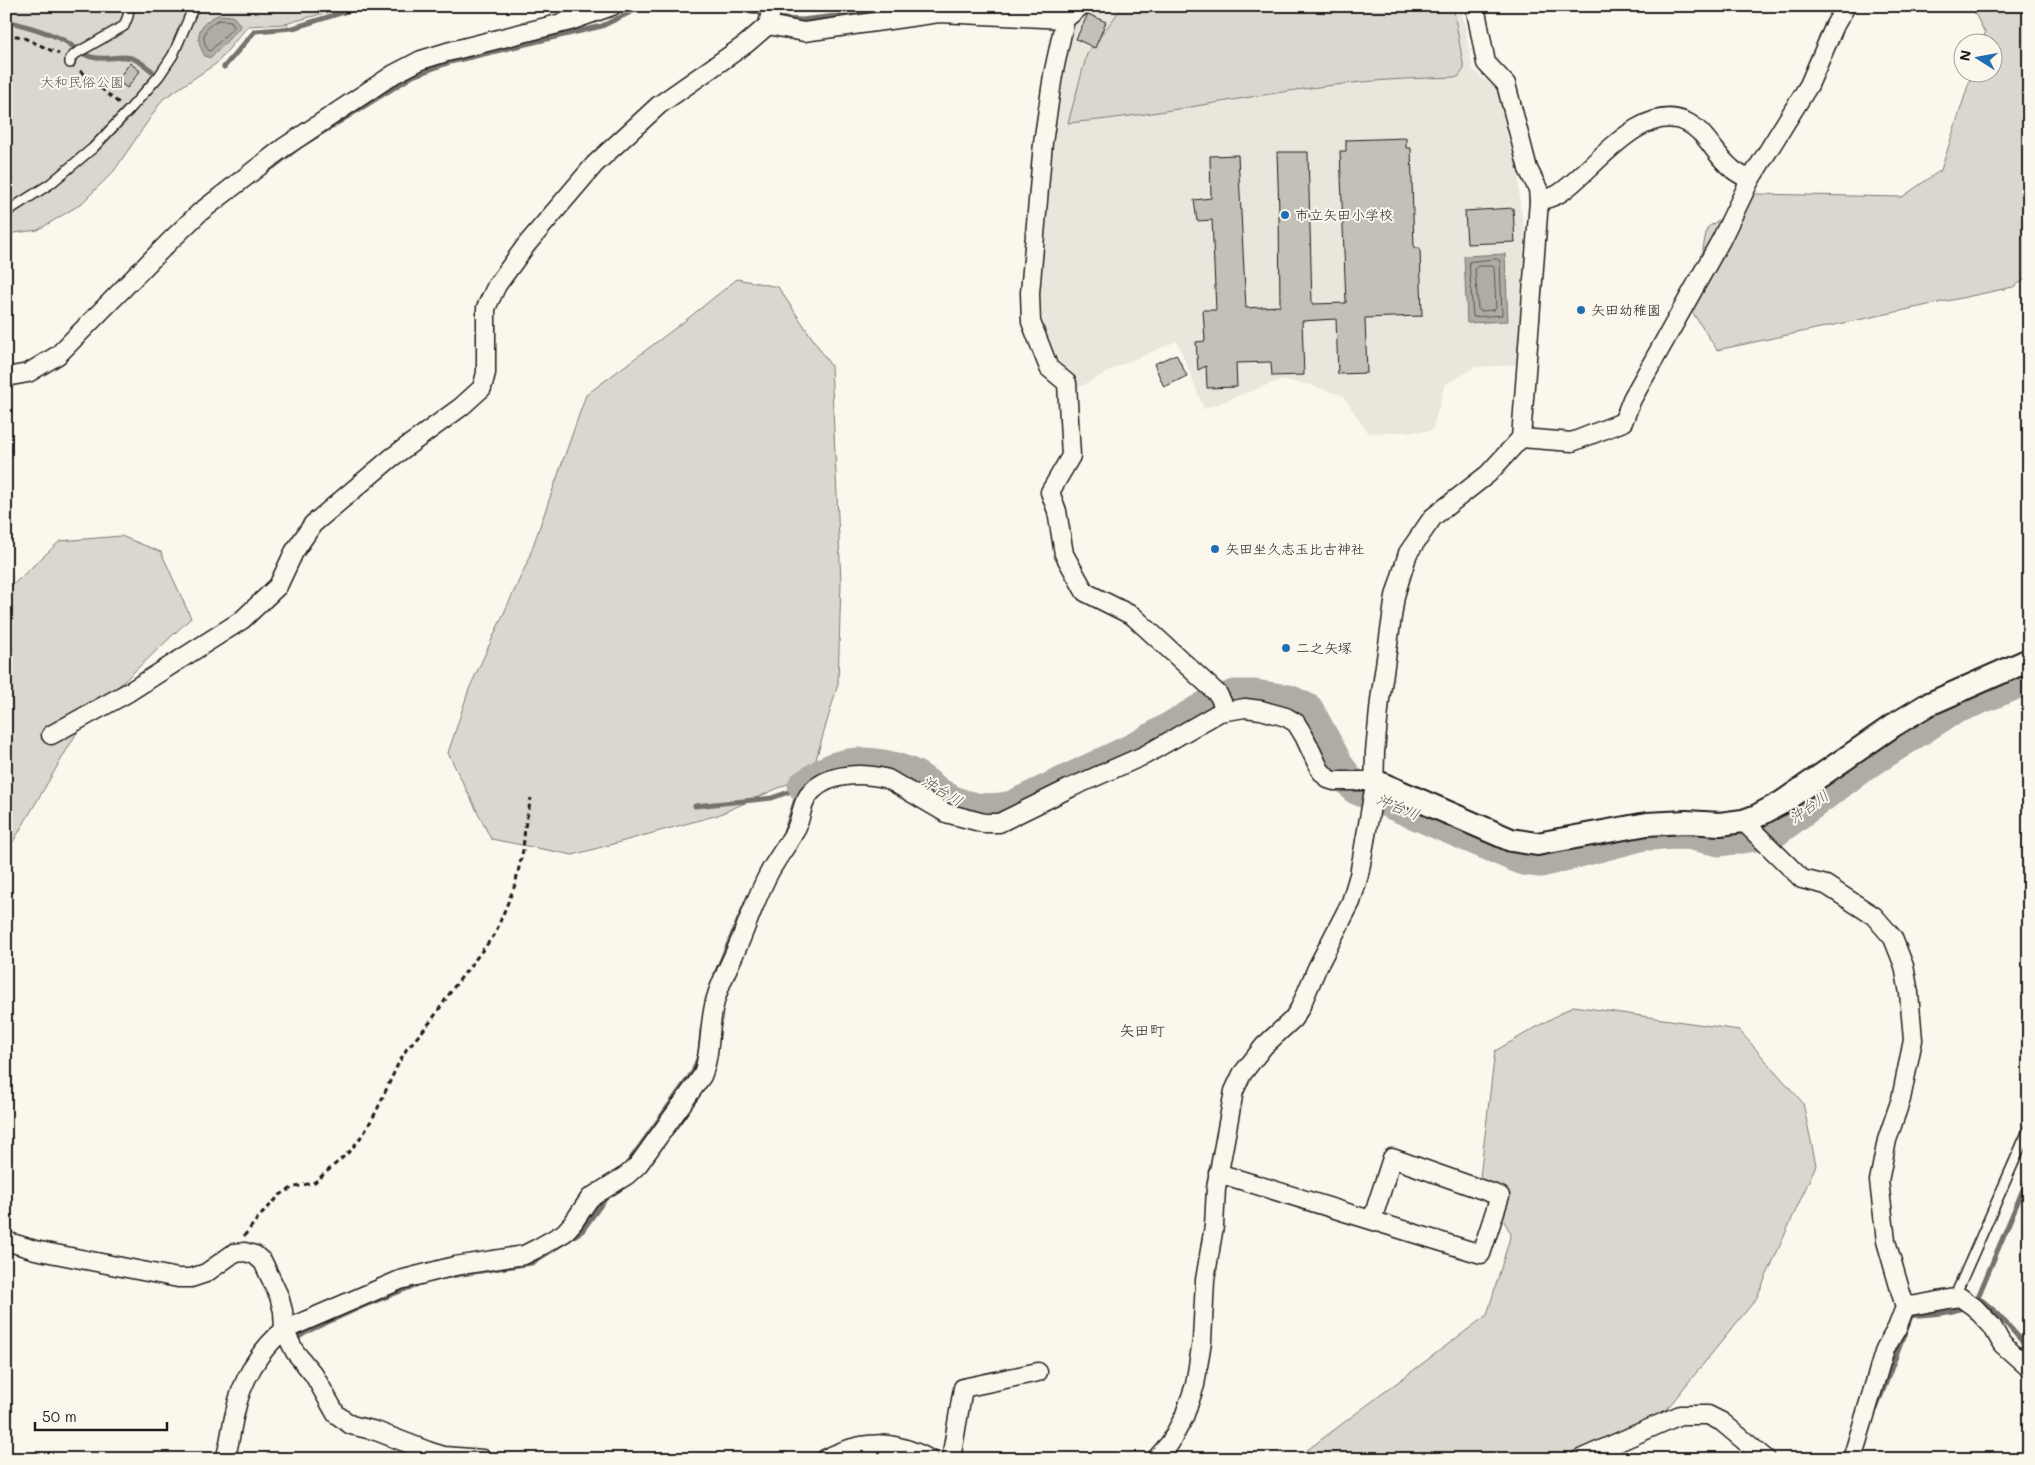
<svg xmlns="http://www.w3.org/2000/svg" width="2035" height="1465" font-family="Mali,'Klee One',sans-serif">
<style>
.built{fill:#eae6dc}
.green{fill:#dad7ce;stroke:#7b7a75}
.water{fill:#afaca5;stroke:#74726e}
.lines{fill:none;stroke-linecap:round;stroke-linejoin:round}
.shore{stroke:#575653;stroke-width:1}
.stream{stroke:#74726e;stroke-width:5}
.river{stroke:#afaca5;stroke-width:31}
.building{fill:#c3c0b8;stroke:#1c1c1c}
.service-casing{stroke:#1c1c1c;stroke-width:12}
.minor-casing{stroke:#1c1c1c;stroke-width:21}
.tertiary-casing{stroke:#1c1c1c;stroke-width:26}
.path{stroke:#1c1c1c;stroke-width:3;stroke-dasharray:5 4;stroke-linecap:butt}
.service{stroke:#fbf7ec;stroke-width:9}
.minor{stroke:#fbf7ec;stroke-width:18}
.tertiary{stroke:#fbf7ec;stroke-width:22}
.poi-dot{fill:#1f6fb2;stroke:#fbf7ec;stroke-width:2}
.labels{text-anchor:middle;stroke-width:4;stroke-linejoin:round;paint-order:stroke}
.park-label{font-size:14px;fill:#555451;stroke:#fbf7ec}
.poi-label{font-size:14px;fill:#1c1c1c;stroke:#fbf7ec;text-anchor:start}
.water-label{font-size:15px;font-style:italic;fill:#575653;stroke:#fbf7ec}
.neighbourhood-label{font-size:15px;fill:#1c1c1c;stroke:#fbf7ec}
</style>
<rect width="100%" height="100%" fill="#fbf7ec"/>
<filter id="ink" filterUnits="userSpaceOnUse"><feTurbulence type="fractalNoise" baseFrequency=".02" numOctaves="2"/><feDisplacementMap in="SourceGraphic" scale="10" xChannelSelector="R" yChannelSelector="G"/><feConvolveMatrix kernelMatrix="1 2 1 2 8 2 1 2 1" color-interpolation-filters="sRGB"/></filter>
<g filter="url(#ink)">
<path class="built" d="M1088,6H1461L1473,70L1497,89L1507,136L1519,174V198L1525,232L1517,365L1475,367L1445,385L1432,431L1368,433L1343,396L1311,385L1280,380L1204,409L1177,341L1114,368L1078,388L1061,364L1051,346L1043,324L1040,295L1055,138L1066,61L1075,12Z"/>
<g class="green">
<path d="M6,6H350L285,24L248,26L217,63L163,99L114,171L81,204L38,230L6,234Z"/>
<path d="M1123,6H1453L1464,69L1458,77C1426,78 1394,79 1362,82C1264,91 1167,115 1068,123L1087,54Z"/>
<path d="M1971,6H2029V277L2013,287L1717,350L1691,310L1707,228L1756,194L1902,197L1941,170L1972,73L1992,72V42H1982L1985,33Z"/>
<path d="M737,279L778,287L831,366L841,582L838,684L812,773L718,815L573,855L491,839L448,753L469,689L527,563L586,395L686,320Z"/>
<path d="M121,536L161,552L191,618L86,717L6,854V591L60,541Z"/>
<path d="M1573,1006L1739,1030L1803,1103L1816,1165L1756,1299L1666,1410L1570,1459H1307L1306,1451L1487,1315L1511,1234L1480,1177L1495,1051Z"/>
</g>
<g class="water">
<path d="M218,15L233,16L241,26L211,58L205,56C194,38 197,24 218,15Z"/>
<path d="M1505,254L1508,321L1467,323L1464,256Z"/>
</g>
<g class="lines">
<g class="shore">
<path d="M219,20L231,21L234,27L211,50L209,51C199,38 205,25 219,20Z"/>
<path d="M1497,259L1500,261L1502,315L1473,317L1469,262Z"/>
<path d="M1478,266H1492L1494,267L1496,308L1494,310L1480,311L1478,309L1475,269Z"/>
</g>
<g class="stream">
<path d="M730,6L786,19L802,20L918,6"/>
<path d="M1013,8L1040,6"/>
<path d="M6,21C27,26 46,31 65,41C73,46 82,55 91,57C121,63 123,46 152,71"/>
<path d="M224,67L255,31L293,28L363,6"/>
<path d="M273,167L299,147L413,76L450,62L602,26L643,6"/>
<path d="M695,806L772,798L802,787"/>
<path d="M786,830L796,799L803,786"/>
<path d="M716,973L749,896"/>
<path d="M623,1170L693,1072L700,1053L702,1030"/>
<path d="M444,1277L532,1263L582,1231L610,1192"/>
<path d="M1978,1297L1998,1314L2029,1349"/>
<path d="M296,1339L308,1331L363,1306L416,1285"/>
<path d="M1876,1409L1911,1316C1934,1313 1962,1315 1978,1297L2029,1175"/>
</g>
<path class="river" d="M803,786C813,780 824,771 836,767C861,759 891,764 914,775C924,780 933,789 942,795C964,809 987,812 1012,806L1140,745L1209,704L1235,695H1254L1289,700L1308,709L1340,768L1356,789L1523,860L1541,862L1644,835L1688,834L1720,841L1772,834L1858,770L1950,711L2029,679"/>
</g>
<g class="building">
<path d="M1088,14L1106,22L1095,48L1076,39Z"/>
<path d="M130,63L140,71L127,88L117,80Z"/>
<path d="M1406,138V148H1411L1414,248H1420L1422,316L1365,318L1367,373L1338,374L1336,319L1302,321L1304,375L1272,376L1271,362L1236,363L1237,387L1207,388L1206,366L1198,370L1196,342L1205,341L1203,310H1216L1212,220L1197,221L1194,200L1211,198L1210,156L1238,155L1246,308L1280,306L1279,212L1277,152H1308L1312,304L1346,303L1340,151H1346V140Z"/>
<path d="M1513,208L1515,242L1467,244L1465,211Z"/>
<path d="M1176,354L1187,376L1164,387L1154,364Z"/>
</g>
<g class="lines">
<g class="service-casing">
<g id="service">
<path d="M70,63V59L75,54L124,26L128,16L129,6"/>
<path d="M6,212L50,184L93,148L129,110L159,76L173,55L194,6"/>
<path d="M1954,1298L2029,1128"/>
</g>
</g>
<g class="minor-casing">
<g id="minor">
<path d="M1081,6L1065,19L1053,75L1043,143L1030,293L1031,322L1049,368L1067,383L1071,456L1050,492L1057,511L1064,554L1085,592L1133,616L1218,694L1226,710"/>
<path d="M768,25L804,32L939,13L1065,19"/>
<path d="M1539,201C1546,199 1554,197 1560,193C1593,171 1641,101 1686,122C1707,132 1714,154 1731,168C1736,173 1744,176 1750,180"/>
<path d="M6,377L28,373L58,355L168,243L199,213L283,148L394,74L421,60L447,52L570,21L612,6"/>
<path d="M1521,438L1572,442L1623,422L1632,399L1721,240L1750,180L1809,85L1835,25L1846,6"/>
<path d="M51,735L129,692L242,620L278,586L294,552L313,524L391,458L461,407L482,388L486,373V308L497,285L527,244L595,164L659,105L746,44L768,25L772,6"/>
<path d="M1743,821L1802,879L1826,885L1874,916L1893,938L1904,966L1909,993L1913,1040L1901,1099L1887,1140L1879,1181L1886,1241L1905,1307L1897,1328L1885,1349L1852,1459"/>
<path d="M1218,1173L1481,1254L1500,1196L1392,1158L1372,1220"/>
<path d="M6,1241L35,1250L178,1278H191L206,1273L234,1253L245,1252L255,1255L263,1262L279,1296L283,1311L284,1330L295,1352L314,1375L336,1414L351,1425L376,1431L428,1451L444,1456L483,1459"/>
<path d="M1905,1307L1960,1297L1974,1307L1992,1326L2002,1344L2029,1368"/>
<path d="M225,1459C230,1444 231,1428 235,1413C241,1382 259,1350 284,1330L400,1280L455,1266L524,1255L536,1249L564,1233L573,1223L590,1198L627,1175L638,1165L702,1076C712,1052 708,1023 716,998C722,978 732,960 740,941C749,919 757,896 768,875C776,859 788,845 796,829C802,816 801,802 812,791C831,772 864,773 888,779L946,813L984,823H999L1070,788L1145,755L1220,712L1245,708L1261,710L1286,717L1296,723L1304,736L1320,770L1328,779L1334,781H1375"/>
<path d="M825,1459C861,1440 892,1439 929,1459"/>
<path d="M951,1459L963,1388L1038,1372"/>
<path d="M1156,1459L1170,1443L1184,1417L1195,1385L1202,1341L1205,1280L1214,1226L1216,1188L1234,1091L1242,1074L1264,1046L1293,1019L1300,1008L1317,968L1351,902L1359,875L1374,790L1375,752L1380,700L1395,596L1408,553L1433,517L1488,474L1521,438L1539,201L1538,189L1528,169L1506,84L1486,63L1475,6"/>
<path d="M1580,1459L1680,1415H1708L1722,1422L1766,1459"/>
</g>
</g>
<g class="tertiary-casing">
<path id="tertiary" d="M1375,781L1511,840L1537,844L1647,824L1686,822L1720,824L1743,821L1757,816L1781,803L1894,725L1927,705L2029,660"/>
</g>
<g class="path">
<path d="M6,34L22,37L59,54"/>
<path d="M80,71L119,103"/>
<path d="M244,1236L258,1218L280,1195L292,1188L315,1182L350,1151L364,1133L376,1112L397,1066L406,1050L431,1021L454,987L495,934L515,885L523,850L525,827L531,798"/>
</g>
<use href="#service" class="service"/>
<use href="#minor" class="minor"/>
<use href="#tertiary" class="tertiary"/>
</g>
</g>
<g class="poi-dot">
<circle cx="1285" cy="215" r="5"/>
<circle cx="1581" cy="310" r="5"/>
<circle cx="1215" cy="549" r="5"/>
<circle cx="1286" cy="648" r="5"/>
</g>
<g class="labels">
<g class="park-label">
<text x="82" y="87">大和民俗公園</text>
</g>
<g class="poi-label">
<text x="1295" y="220">市立矢田小学校</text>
<text x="1591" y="315">矢田幼稚園</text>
<text x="1225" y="554">矢田坐久志玉比古神社</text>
<text x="1296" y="653">二之矢塚</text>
</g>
<g class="water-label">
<text transform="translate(942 791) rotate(31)" y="5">沖台川</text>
<text transform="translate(1398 807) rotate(23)" y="5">沖台川</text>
<text transform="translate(1809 807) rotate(-36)" y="5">沖台川</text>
</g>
<g class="neighbourhood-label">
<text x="1142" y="1036">矢田町</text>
</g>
</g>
<rect width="2035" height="1465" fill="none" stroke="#fbf7ec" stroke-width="25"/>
<rect x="12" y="12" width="2010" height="1440" fill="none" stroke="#1c1c1c" stroke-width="2" filter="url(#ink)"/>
<g transform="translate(1978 58) rotate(281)"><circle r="24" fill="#fbf7ec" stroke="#a29f99"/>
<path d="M0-4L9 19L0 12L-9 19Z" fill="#1f6fb2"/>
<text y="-8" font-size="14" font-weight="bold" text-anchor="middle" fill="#1c1c1c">N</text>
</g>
<path d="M35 1422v8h132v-8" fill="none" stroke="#1c1c1c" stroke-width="2.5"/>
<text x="42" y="1422" font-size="15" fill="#1c1c1c" stroke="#fbf7ec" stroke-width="4" paint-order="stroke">50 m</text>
</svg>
